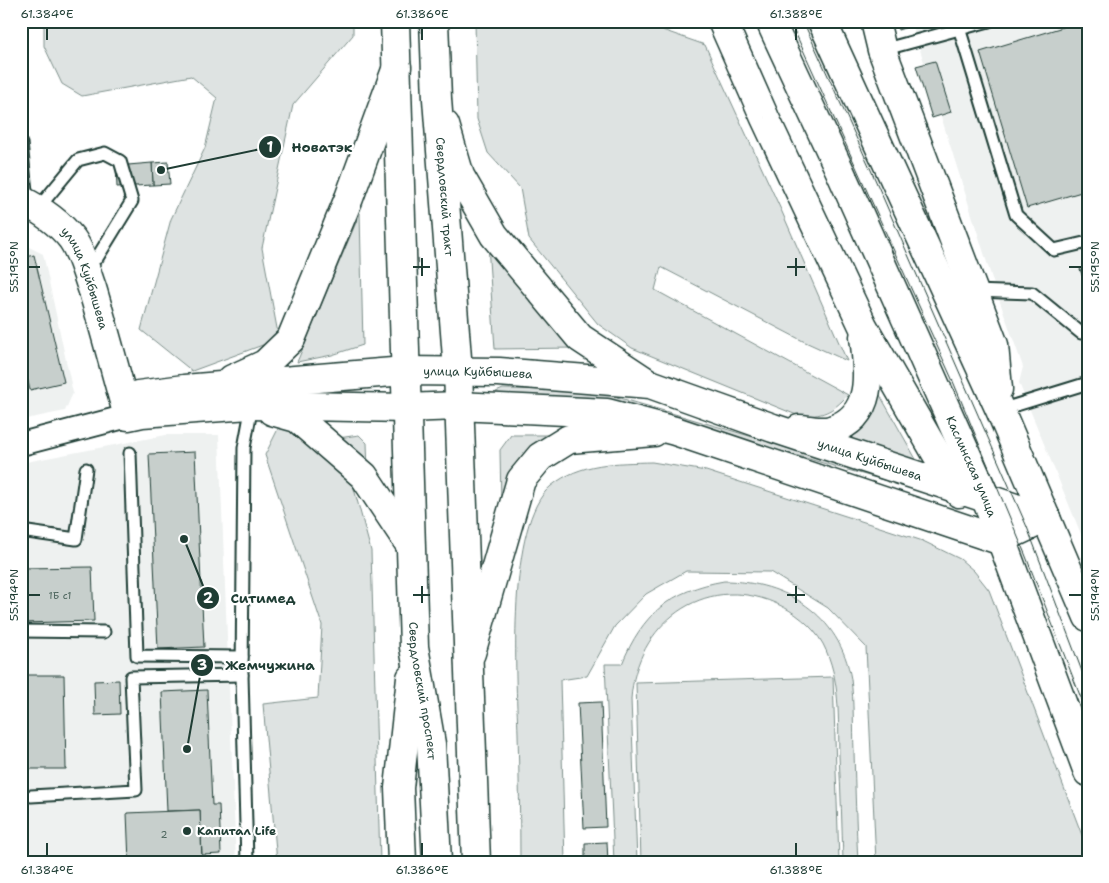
<svg xmlns="http://www.w3.org/2000/svg" width="1109" height="883" font-family="'Shantell Sans',sans-serif">
<style>
.built{fill:#eef1f0}
.green{fill:#dee3e2;stroke:#7e908b}
.building{fill:#c7cfcc;stroke:#1f3d34}
.lines{fill:none;stroke-linecap:round;stroke-linejoin:round}
.lane-casing{stroke:#1f3d34;stroke-width:15}
.street-casing{stroke:#1f3d34;stroke-width:26}
.secondary-casing{stroke:#1f3d34;stroke-width:31}
.primary-casing{stroke:#1f3d34;stroke-width:31}
.lane{stroke:#fff;stroke-width:11}
.street{stroke:#fff;stroke-width:22}
.secondary{stroke:#fff;stroke-width:28}
.primary{stroke:#fff;stroke-width:28}
.tram{stroke:#1f3d34;stroke-width:1}
.ticks{fill:none;stroke:#1f3d34;stroke-width:2}
.poi-dot{fill:#1f3d34;stroke:#fff;stroke-width:2}
.labels{text-anchor:middle;stroke-width:4.5;stroke-linejoin:round;paint-order:stroke}
.number-label{font-size:10px;fill:#49625a}
.street-label{font-size:12px;fill:#1f3d34;stroke:#fff}
.poi-label{font-size:12px;font-weight:bold;fill:#1f3d34;stroke:#fff;text-anchor:start}
.leader{fill:none;stroke:#1f3d34;stroke-width:2}
.callout-dot{fill:#1f3d34;stroke:#fff;stroke-width:2}
.mark-label{font-size:15px;text-anchor:middle;font-weight:bold;fill:#fff}
.callout-label{font-size:14px;text-anchor:middle;font-weight:bold;fill:#1f3d34;stroke:#fff;stroke-width:4.5;stroke-linejoin:round;paint-order:stroke}
.neatline{fill:none;stroke:#1f3d34;stroke-width:2}
.ticks-label{font-size:12px;text-anchor:middle;fill:#1f3d34}
</style>
<rect width="100%" height="100%" fill="#fff"/>
<filter id="ink" filterUnits="userSpaceOnUse"><feTurbulence type="fractalNoise" baseFrequency=".02" numOctaves="2"/><feDisplacementMap in="SourceGraphic" scale="10" xChannelSelector="R" yChannelSelector="G"/><feConvolveMatrix kernelMatrix="1 2 1 2 8 2 1 2 1" color-interpolation-filters="sRGB"/></filter>
<g filter="url(#ink)">
<g class="built">
<path d="M911,21H1088V551L1019,383L1023,367L994,285Z"/>
<path d="M21,243L43,254L73,393L65,411L21,420Z"/>
<path d="M166,435H219L236,862H21V463Z"/>
</g>
<g class="green">
<path d="M44,21H353V35L293,105L262,248L279,339L192,371L141,330L171,219L205,148L217,98L191,76L82,96L62,84L44,46Z"/>
<path d="M475,21H637L705,45L782,212L847,361L803,341L661,267L655,290L848,395C831,413 823,416 799,416L632,348L598,324L529,239L520,188L488,153L477,119Z"/>
<path d="M360,213L363,345L332,355L297,362Z"/>
<path d="M488,245L576,348L495,349Z"/>
<path d="M876,388L917,461L840,436Z"/>
<path d="M503,389L569,390L610,395L940,492V496L628,408L496,397V392Z"/>
<path d="M282,421L353,485L371,551L380,862H277L263,704L318,698L322,625L265,455Z"/>
<path d="M359,435L367,443L368,470L338,438Z"/>
<path d="M511,435H562L501,504L500,450Z"/>
<path d="M652,462L706,471L923,541L960,559L974,571L989,590L1088,851V862H876L866,647L828,608L770,572L686,571L646,594L615,626L587,676L560,680L565,862H520C520,819 519,776 518,733C516,677 506,523 551,486C581,462 616,463 652,462Z"/>
<path d="M724,581C786,581 840,615 851,679C854,702 853,728 854,751C855,788 856,825 858,862H843C842,826 841,791 839,756C838,718 841,679 823,644C813,626 794,611 775,603C703,572 636,625 631,699L637,862H614L605,664H622C642,614 671,590 724,581Z"/>
<path d="M833,677L839,862H641L636,683Z"/>
</g>
<g class="building">
<path d="M896,21H926L898,30Z"/>
<path d="M1083,21H1088V190L1027,208L980,52Z"/>
<path d="M935,61L951,112L932,118L916,66Z"/>
<path d="M168,162L170,184L153,185L152,163Z"/>
<path d="M152,163L153,185L117,187L116,166Z"/>
<path d="M34,255L64,382L30,390L21,352V258Z"/>
<path d="M1088,266V293L1080,269Z"/>
<path d="M195,452L204,647L158,649L149,454Z"/>
<path d="M92,567L94,621L22,623L21,568Z"/>
<path d="M21,675H64L66,769H21Z"/>
<path d="M119,680L120,714L95,715L94,681Z"/>
<path d="M207,690L212,805H219L221,854L202,855L200,810L167,811L162,692Z"/>
<path d="M601,702L606,827L584,828L578,703Z"/>
<path d="M200,810L202,862H129L127,813Z"/>
<path d="M607,842L608,862H585V843Z"/>
</g>
<g class="lines">
<g class="lane-casing">
<g id="lane">
<path d="M957,21L1016,215L1054,250L1088,242"/>
<path d="M882,50L989,21"/>
<path d="M21,143L26,191"/>
<path d="M45,200L78,160L105,153L120,161L132,201L97,258"/>
<path d="M974,291L1032,293L1081,333"/>
<path d="M1000,410L1088,383"/>
<path d="M130,453L137,656L242,657"/>
<path d="M21,531L76,539L86,469"/>
<path d="M21,631L104,632"/>
<path d="M31,796L136,790L131,677L242,675"/>
<path d="M247,862L242,675L244,448L252,405"/>
</g>
</g>
<g class="street-casing">
<path id="street" d="M21,444L128,416"/>
</g>
<g class="secondary-casing">
<g id="secondary">
<path d="M722,21L765,118L863,326L959,493"/>
<path id="s1" d="M770,21L839,169L985,496L1088,772"/>
<path d="M822,21L1000,410L1088,617"/>
<path d="M875,21L882,50L994,345L998,389"/>
<path d="M445,125L460,176L494,235L580,338L648,383"/>
<path id="s2" d="M21,200C41,210 58,221 72,239C82,253 86,272 92,288C105,331 116,374 128,416L142,413L249,405L406,408L458,406L607,413L675,431L999,540"/>
<path d="M232,379L265,364L291,339L349,198L397,67"/>
<path id="s3" d="M124,400L138,395L184,389L405,371L499,372L650,384L773,428L1046,518"/>
<path d="M272,411L297,418L364,476L410,545"/>
<path d="M799,429C809,429 822,433 831,430C874,417 869,373 864,337"/>
<path d="M999,540L1046,518"/>
<path d="M471,653L521,480L540,457L569,439L654,432"/>
</g>
</g>
<g class="primary-casing">
<g id="primary">
<path id="s4" d="M395,21L414,647L431,744L437,862"/>
<path id="s5" d="M434,21L437,99L458,371L476,862"/>
<path d="M402,862L399,788L411,678"/>
</g>
</g>
<use href="#lane" class="lane"/>
<use href="#street" class="street"/>
<use href="#secondary" class="secondary"/>
<use href="#primary" class="primary"/>
<g class="tram">
<path d="M790,21L952,379L1025,554L1088,716"/>
<path d="M803,21L871,170L1027,527L1088,687"/>
</g>
</g>
</g>
<path class="ticks" d="M47,28V40M422,28V40M796,28V40M422,258V276M796,258V276M28,267H40M413,267H430M787,267H805M1069,267H1082M422,586V603M796,586V603M28,595H40M413,595H430M787,595H805M1069,595H1082M47,843V856M422,843V856M796,843V856"/>
<circle class="poi-dot" cx="187" cy="831" r="5"/>
<g class="labels">
<g class="number-label">
<text x="60" y="599">1Б с1</text>
<text x="164" y="838">2</text>
</g>
<g class="street-label">
<text dy="4" stroke="none"><textPath href="#s5" startOffset="176">Свердловский тракт</textPath></text>
<text dy="4" stroke="none"><textPath href="#s2" startOffset="106">улица Куйбышева</textPath></text>
<text dy="4" stroke="none"><textPath href="#s3" startOffset="356">улица Куйбышева</textPath></text>
<text dy="4" stroke="none"><textPath href="#s3" startOffset="761">улица Куйбышева</textPath></text>
<text dy="4" stroke="none"><textPath href="#s1" startOffset="489">Каслинская улица</textPath></text>
<text dy="4" stroke="none"><textPath href="#s4" startOffset="671">Свердловский проспект</textPath></text>
</g>
<g class="poi-label">
<text x="197" y="835">Капитал Life</text>
</g>
</g>
<path class="leader" d="M161 170L270 147M184 539L208 598M187 749L202 665"/>
<g class="callout-dot">
<circle cx="161" cy="170" r="5"/>
<circle cx="184" cy="539" r="5"/>
<circle cx="187" cy="749" r="5"/>
<circle cx="270" cy="147" r="12"/>
<circle cx="208" cy="598" r="12"/>
<circle cx="202" cy="665" r="12"/>
</g>
<g class="mark-label">
<text x="270" y="152">1</text>
<text x="208" y="603">2</text>
<text x="202" y="670">3</text>
</g>
<g class="callout-label">
<text x="322" y="152">Новатэк</text>
<text x="263" y="603">Ситимед</text>
<text x="270" y="670">Жемчужина</text>
</g>
<rect width="1109" height="883" fill="none" stroke="#fff" stroke-width="55"/>
<rect x="28" y="28" width="1054" height="828" class="neatline"/>
<g class="ticks-label">
<text x="47" y="18">61.384°E</text>
<text x="422" y="18">61.386°E</text>
<text x="796" y="18">61.388°E</text>
<text transform="translate(14 267) rotate(-90)" y="4">55.195°N</text>
<text transform="translate(1095 267) rotate(-90)" y="4">55.195°N</text>
<text transform="translate(14 595) rotate(-90)" y="4">55.194°N</text>
<text transform="translate(1095 595) rotate(-90)" y="4">55.194°N</text>
<text x="47" y="874">61.384°E</text>
<text x="422" y="874">61.386°E</text>
<text x="796" y="874">61.388°E</text>
</g>
</svg>
